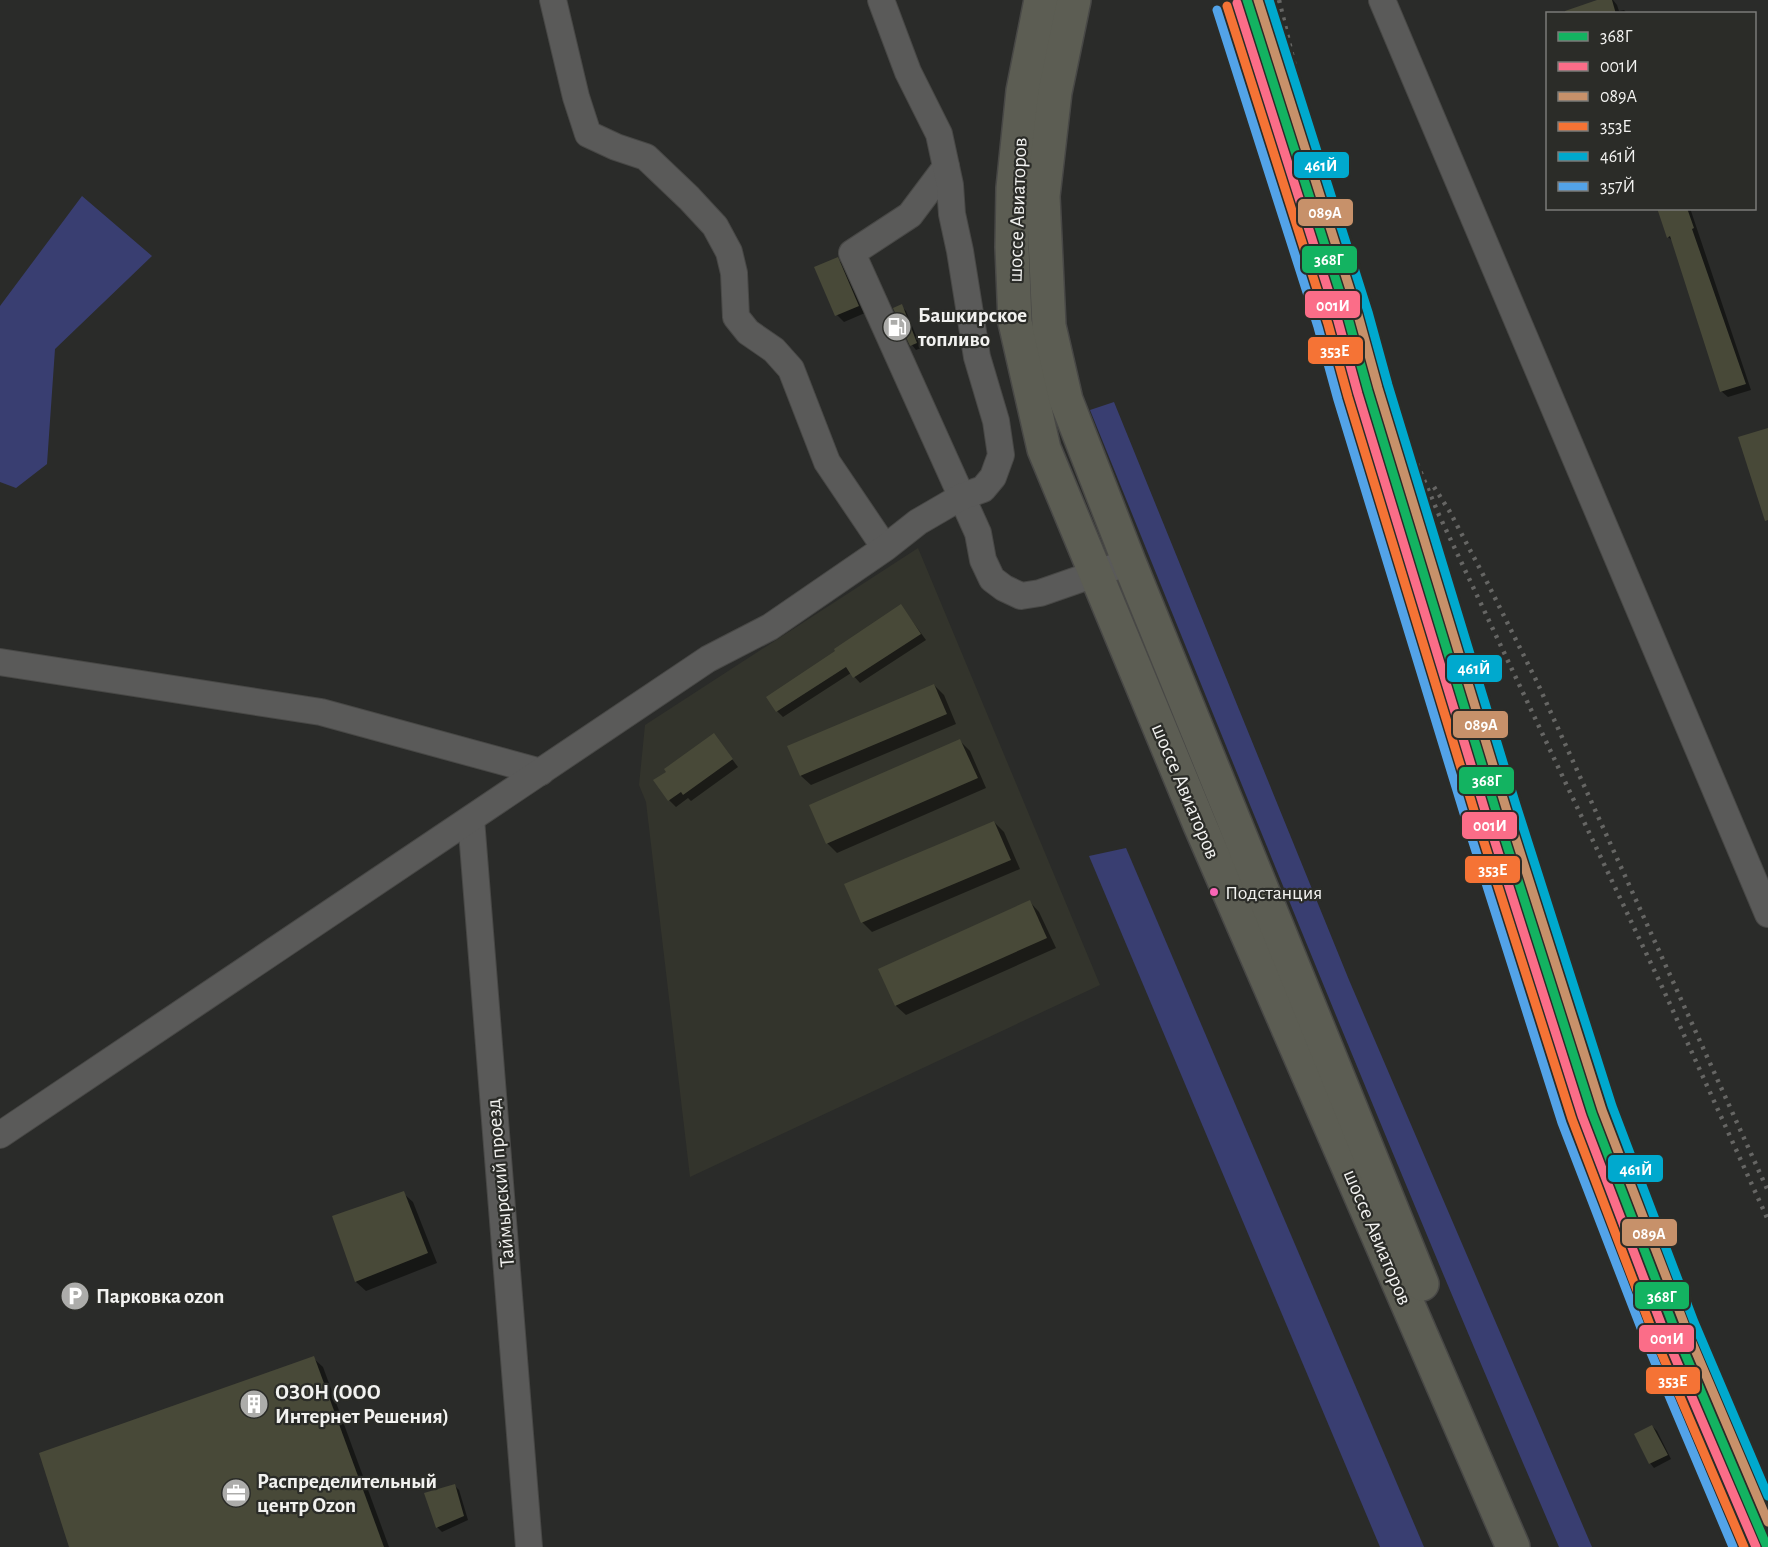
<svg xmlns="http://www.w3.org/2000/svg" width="1768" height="1547" font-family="'Alegreya Sans',sans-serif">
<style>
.built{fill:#33342c}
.green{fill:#393e71}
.shadow{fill:#0007}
.building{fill:#484938}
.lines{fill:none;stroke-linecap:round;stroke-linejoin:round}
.minor-casing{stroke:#484846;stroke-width:28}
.major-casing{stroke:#484846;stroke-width:36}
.minor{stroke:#5a5a59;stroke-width:26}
.major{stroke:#5c5d53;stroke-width:33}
.rail{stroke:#666664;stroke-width:4.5;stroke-dasharray:3 6;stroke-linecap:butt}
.rail-1-casing{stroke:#2b2c28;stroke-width:14}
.rail-2-casing{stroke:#2b2c28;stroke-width:14}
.rail-3-casing{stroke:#2b2c28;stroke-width:14}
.rail-4-casing{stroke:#2b2c28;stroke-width:14}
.rail-5-casing{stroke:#2b2c28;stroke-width:14}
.rail-6-casing{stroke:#2b2c28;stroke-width:14}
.rail-1{stroke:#13b361;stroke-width:9}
.rail-2{stroke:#fb6d88;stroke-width:9}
.rail-3{stroke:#c7916a;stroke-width:9}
.rail-4{stroke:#f57335;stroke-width:9}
.rail-5{stroke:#00a9ce;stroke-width:9}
.rail-6{stroke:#53a3e8;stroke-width:9}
.bus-dot{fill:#fa66b7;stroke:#2b2c28;stroke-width:2}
.labels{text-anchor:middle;stroke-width:4.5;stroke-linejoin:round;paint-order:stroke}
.bus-label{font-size:20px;fill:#f2f2f0;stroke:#2b2c28;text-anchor:start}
.street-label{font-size:21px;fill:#f2f2f0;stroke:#2b2c28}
.poi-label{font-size:21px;font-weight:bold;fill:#f2f2f0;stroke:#2b2c28;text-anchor:start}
.line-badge{stroke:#2b2c28;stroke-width:2}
.badge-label{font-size:16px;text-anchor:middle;font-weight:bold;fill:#fff}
</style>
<rect width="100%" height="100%" fill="#2a2b29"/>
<path class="built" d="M918,548L1100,985L690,1177L646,802L639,785L645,725Z"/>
<g class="green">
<path d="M82,196L152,256L55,349L47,464L16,488L0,482V306Z"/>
<path d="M1114,402L1349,980L1592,1547H1559C1397,1171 1244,790 1090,410Z"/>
<path d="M1126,848L1424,1547H1380L1089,856Z"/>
</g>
<g class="shadow">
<path d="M1602,0H1613L1617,5L1619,11L1624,10L1628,14H1594Z"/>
<path d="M1658,208H1690L1751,390L1728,397L1721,391L1674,242L1668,237Z"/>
<path d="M837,259L845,266L865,313L844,322L837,315L816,268Z"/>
<path d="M901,306L906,311L921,348L916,350L912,345Z"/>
<path d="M901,606L926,640L860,683L851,673L783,717L777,711Z"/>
<path d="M934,685L944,695L956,724L811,785L801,776L789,747Z"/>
<path d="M714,735L738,767L691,801L688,798L676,807L669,800L668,772Z"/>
<path d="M960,741L970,751L986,788L837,853L827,843Z"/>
<path d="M994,822L1004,832L1020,869L872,932L862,922Z"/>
<path d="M1030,902L1039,912L1056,948L906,1015L896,1006L880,969Z"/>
<path d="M403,1193L413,1202L437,1263L366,1291L356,1282Z"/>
<path d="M313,1358L323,1367L389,1547H71Z"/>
<path d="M1652,1426L1657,1431L1671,1459L1654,1468L1650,1463Z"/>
<path d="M454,1485L459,1490L468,1520L442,1532L437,1527Z"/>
</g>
<g class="building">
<path d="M1597,0H1612L1616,14H1565V11Z"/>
<path d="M1657,208H1687L1694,228L1692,229L1746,384L1720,392L1670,236L1667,238Z"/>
<path d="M838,257L859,306L835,316L814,267Z"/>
<path d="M902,304L917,343L910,346L893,308Z"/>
<path d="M1768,428V520L1765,521L1738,437Z"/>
<path d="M901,604L921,634L853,678L846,667L776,712L766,697L835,651L834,649Z"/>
<path d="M934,684L947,714L800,776L787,746Z"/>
<path d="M714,733L733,759L683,795L681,792L668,801L653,780L666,772L664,769Z"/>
<path d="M960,739L978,778L826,844L809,805Z"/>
<path d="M994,821L1011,860L861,923L844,884Z"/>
<path d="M1030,900L1047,938L895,1006L878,969Z"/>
<path d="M404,1191L428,1253L355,1282L332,1216Z"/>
<path d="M314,1356L384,1547H69L39,1453Z"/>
<path d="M1652,1425L1668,1455L1649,1464L1634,1434Z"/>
<path d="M455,1484L464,1516L436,1528L424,1493Z"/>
</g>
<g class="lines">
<g class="minor-casing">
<g id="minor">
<path d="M553,0L576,97L588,134L616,147L646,157L689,198L715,226L729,252L734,273L736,317L748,332L774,350L791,369L827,462L881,542"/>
<path d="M1382,0L1768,914"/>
<path d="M946,167L910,215L852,253L978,533L983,560L992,579L1004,588L1021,596L1040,593L1129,562"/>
<path d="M0,662L321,712L541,772"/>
<path d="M471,819L529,1547"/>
<path d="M0,1135L708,659L770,627L885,548L918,522L961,497L983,489L993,477L1001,455L996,421L977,357L960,251L952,214L950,185L939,134L908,72L881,0"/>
</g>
</g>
<g class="major-casing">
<g id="major">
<path d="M1041,0L1023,91L1013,188L1012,247L1015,322L1044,449L1200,825L1513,1547"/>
<path d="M1074,0L1055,92L1043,196L1049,326L1066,400L1129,562L1422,1284"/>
</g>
</g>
<use href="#minor" class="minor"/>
<use href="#major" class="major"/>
<g class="rail">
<path d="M1260,0L1373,364"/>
<path d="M1279,0L1311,133"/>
<path d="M1371,356L1439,515L1664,991L1768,1220"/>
<path d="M1395,432L1418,502"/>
<path d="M1434,487L1450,512L1488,584L1537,682L1768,1191"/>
</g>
<g class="rail-1-casing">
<path id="rail-1" d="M1247,0L1348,318L1368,391L1496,811L1592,1113L1675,1330L1767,1547"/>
</g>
<g class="rail-2-casing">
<path id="rail-2" d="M1237,3L1338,321L1358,394L1486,814L1582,1116L1665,1334L1756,1547"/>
</g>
<g class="rail-3-casing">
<path id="rail-3" d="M1258,0L1358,315L1378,388L1506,808L1602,1110L1685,1326L1768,1522"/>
</g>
<g class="rail-4-casing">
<path id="rail-4" d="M1227,6L1328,324L1348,397L1476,817L1572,1119L1655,1338L1744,1547"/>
</g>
<g class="rail-5-casing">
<path id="rail-5" d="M1269,0L1368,312L1388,385L1516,805L1612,1106L1694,1322L1768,1496"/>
</g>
<g class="rail-6-casing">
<path id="rail-6" d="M1217,10L1318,327L1338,400L1466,820L1562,1123L1646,1341L1733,1547"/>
</g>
<use href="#rail-1" class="rail-1"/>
<use href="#rail-2" class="rail-2"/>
<use href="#rail-3" class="rail-3"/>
<use href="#rail-4" class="rail-4"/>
<use href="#rail-5" class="rail-5"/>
<use href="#rail-6" class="rail-6"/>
</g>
<defs>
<g id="fuel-disc" transform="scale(1.5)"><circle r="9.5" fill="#acacaa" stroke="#2b2c28"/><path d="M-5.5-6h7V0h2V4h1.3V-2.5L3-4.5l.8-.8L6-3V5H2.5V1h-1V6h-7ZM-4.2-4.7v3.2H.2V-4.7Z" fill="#fff"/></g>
<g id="parking-disc" transform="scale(1.5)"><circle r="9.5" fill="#acacaa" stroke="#2b2c28"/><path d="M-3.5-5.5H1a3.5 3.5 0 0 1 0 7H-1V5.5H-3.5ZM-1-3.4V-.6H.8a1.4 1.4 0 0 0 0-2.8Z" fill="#fff"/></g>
<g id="building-disc" transform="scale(1.5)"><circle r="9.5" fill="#acacaa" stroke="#2b2c28"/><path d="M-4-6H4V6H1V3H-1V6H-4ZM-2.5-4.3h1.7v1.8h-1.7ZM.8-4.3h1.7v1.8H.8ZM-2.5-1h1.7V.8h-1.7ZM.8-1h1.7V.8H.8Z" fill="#fff"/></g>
<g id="office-disc" transform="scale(1.5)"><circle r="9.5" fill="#acacaa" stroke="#2b2c28"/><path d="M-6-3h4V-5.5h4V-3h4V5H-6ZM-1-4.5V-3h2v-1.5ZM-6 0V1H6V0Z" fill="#fff"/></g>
</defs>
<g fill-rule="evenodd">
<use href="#fuel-disc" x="897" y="327"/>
<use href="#parking-disc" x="75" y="1296"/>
<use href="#building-disc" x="254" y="1404"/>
<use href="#office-disc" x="236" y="1493"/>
</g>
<circle class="bus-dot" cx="1214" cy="892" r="5"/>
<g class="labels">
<g class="bus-label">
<text x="1225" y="899">Подстанция</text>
</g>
<g class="street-label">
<text transform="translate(1017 210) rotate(-88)" y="7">шоссе Авиаторов</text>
<text transform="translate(1186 791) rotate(67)" y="7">шоссе Авиаторов</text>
<text transform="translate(500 1183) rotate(-95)" y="7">Таймырский проезд</text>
<text transform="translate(1378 1237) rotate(67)" y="7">шоссе Авиаторов</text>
</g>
<g class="poi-label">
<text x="918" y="322">Башкирское<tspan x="918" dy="24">топливо</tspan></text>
<text x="96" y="1303">Парковка ozon</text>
<text x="275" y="1399">ОЗОН (ООО<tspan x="275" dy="24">Интернет Решения)</tspan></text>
<text x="257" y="1488">Распределительный<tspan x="257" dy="24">центр Ozon</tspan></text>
</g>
</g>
<g class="line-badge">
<rect x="1293" y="151" width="57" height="28" rx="6" fill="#00a9ce"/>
<rect x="1297" y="198" width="57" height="29" rx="6" fill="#c7916a"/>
<rect x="1301" y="245" width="57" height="29" rx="6" fill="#13b361"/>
<rect x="1304" y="290" width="57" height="29" rx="6" fill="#fb6d88"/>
<rect x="1307" y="336" width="57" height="29" rx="6" fill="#f57335"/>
<rect x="1446" y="654" width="57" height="29" rx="6" fill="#00a9ce"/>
<rect x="1452" y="710" width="57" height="29" rx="6" fill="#c7916a"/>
<rect x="1458" y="766" width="57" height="29" rx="6" fill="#13b361"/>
<rect x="1461" y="811" width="57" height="29" rx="6" fill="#fb6d88"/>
<rect x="1464" y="855" width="57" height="29" rx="6" fill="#f57335"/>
<rect x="1607" y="1154" width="57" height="29" rx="6" fill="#00a9ce"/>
<rect x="1621" y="1218" width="57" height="29" rx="6" fill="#c7916a"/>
<rect x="1634" y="1281" width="56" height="29" rx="6" fill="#13b361"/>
<rect x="1638" y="1324" width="57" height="29" rx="6" fill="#fb6d88"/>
<rect x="1645" y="1366" width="56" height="29" rx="6" fill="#f57335"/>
</g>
<g class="badge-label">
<text x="1321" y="171">461Й</text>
<text x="1325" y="218">089А</text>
<text x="1329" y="265">368Г</text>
<text x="1333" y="311">001И</text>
<text x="1335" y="356">353Е</text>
<text x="1474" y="674">461Й</text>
<text x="1481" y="730">089А</text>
<text x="1487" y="786">368Г</text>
<text x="1490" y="831">001И</text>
<text x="1493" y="875">353Е</text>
<text x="1636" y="1175">461Й</text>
<text x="1649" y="1239">089А</text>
<text x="1662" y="1302">368Г</text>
<text x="1667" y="1344">001И</text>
<text x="1673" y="1386">353Е</text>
</g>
<rect x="1546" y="12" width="210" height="198" fill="#2b2c28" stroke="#7b7b78" stroke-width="1.5"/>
<rect x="1558" y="32" width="30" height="9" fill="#13b361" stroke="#7b7b78" stroke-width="1.5"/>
<text x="1600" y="42" font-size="18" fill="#f2f2f0">368Г</text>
<rect x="1558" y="62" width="30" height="9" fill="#fb6d88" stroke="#7b7b78" stroke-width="1.5"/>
<text x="1600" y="72" font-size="18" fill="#f2f2f0">001И</text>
<rect x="1558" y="92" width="30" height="9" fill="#c7916a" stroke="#7b7b78" stroke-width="1.5"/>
<text x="1600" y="102" font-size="18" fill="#f2f2f0">089А</text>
<rect x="1558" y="122" width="30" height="9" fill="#f57335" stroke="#7b7b78" stroke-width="1.5"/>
<text x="1600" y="132" font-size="18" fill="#f2f2f0">353Е</text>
<rect x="1558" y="152" width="30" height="9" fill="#00a9ce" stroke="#7b7b78" stroke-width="1.5"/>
<text x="1600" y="162" font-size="18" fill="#f2f2f0">461Й</text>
<rect x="1558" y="182" width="30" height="9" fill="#53a3e8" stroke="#7b7b78" stroke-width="1.5"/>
<text x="1600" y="192" font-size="18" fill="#f2f2f0">357Й</text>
</svg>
